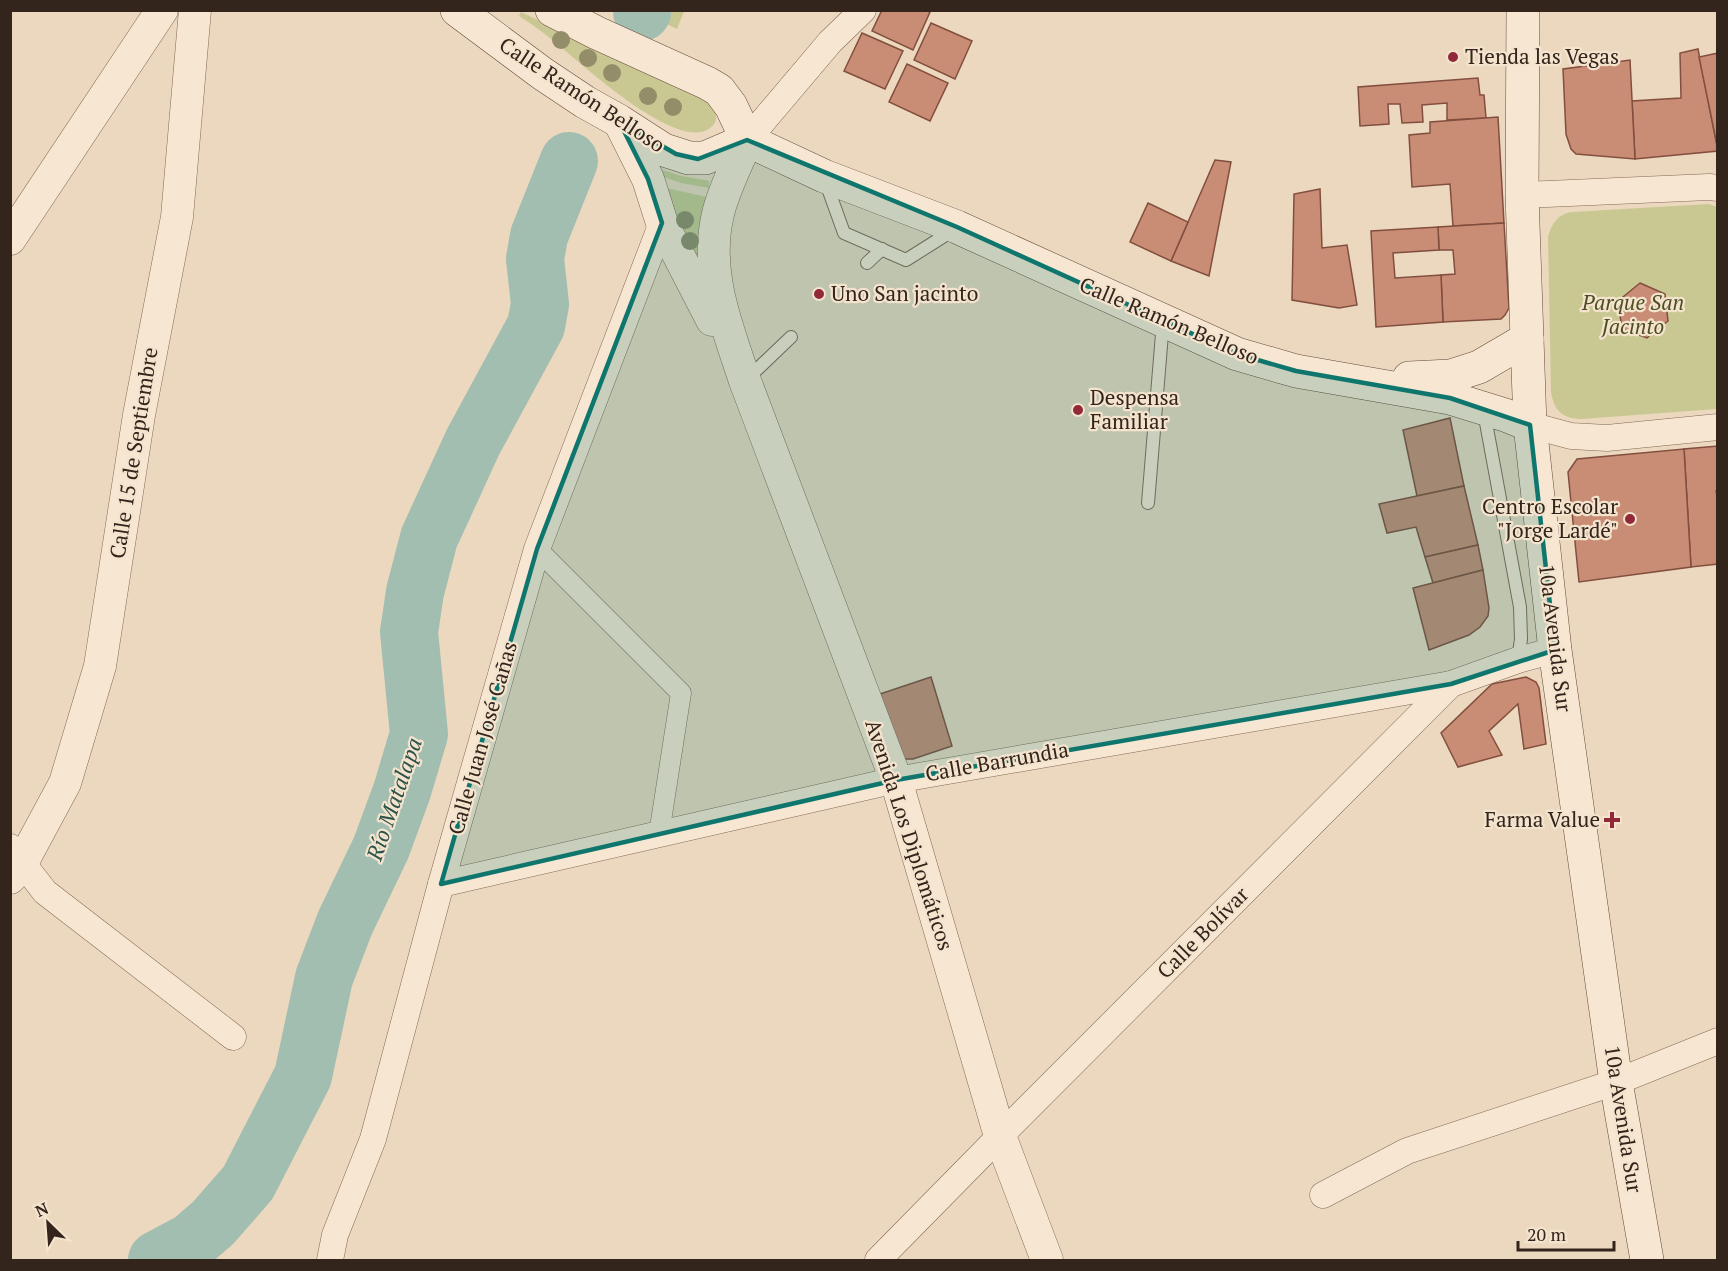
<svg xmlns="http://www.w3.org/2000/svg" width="1728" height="1271" font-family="'PT Serif',serif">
<rect width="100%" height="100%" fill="#ecd8be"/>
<!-- green -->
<g fill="#c9c893">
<path d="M639,11H684L677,29Z"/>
<path d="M521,12L703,97C710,105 721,114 714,124C686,162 579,61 556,43C544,33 532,24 519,16Z"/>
<path d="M663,170L681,176L705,180L709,181V188L681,183L658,175L659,172Z"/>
<path d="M662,187L707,197L700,225L698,254L696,258Z"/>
<path d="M1709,204L1717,207V409L1582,419C1563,419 1554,411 1551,392L1548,237C1551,224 1558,214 1572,212Z"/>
</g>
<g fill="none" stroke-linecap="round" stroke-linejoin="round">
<!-- river -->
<g stroke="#a1beb1" stroke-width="58">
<path d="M642,12V10"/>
<path d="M157,1260L191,1242L213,1223L248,1183L303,1076L324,978L345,923L381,848L402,791L419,734L409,632L415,592L429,538L473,442L536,326L540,304L535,259L539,236L569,161"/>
</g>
</g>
<!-- building -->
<g fill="#c98c75" stroke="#824f3e" stroke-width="1.5">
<path d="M882,10H926L930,12L913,50L872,31Z"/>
<path d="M931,23L972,41L955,79L914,60Z"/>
<path d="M862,33L903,51L885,89L844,71Z"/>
<path d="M1698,49L1718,151L1635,159L1632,101L1681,98L1680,53Z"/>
<path d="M1718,53V145H1717L1699,57Z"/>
<path d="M1630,60L1635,159L1576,154L1571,149L1566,134L1563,69Z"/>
<path d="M907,64L948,83L930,121L889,102Z"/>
<path d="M1478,78L1480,95H1484L1486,118L1447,120V103L1422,105L1423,122L1402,123L1400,104H1388L1389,124L1360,126L1358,87Z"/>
<path d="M1498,117L1504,223L1453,226L1450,184L1412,187L1409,135L1430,133V122Z"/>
<path d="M1215,160L1231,162L1209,276L1171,261Z"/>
<path d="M1320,189L1322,248L1347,245L1357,305L1339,308L1292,300L1294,194Z"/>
<path d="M1148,203L1188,222L1171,261L1130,242Z"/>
<path d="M1504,223L1509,308L1505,315L1501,319L1443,322L1441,275L1455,274L1453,250H1439L1438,227Z"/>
<path d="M1438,227L1439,250L1393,253L1395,278L1441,275L1443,322L1376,327L1371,231Z"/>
<path d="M1640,283L1665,294L1668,321L1647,338L1622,329L1618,301Z"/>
<path d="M1450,418L1464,486L1417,496L1403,430Z"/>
<path d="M1718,446V490L1716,491L1718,501V564L1691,567L1684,449Z"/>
<path d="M1684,449L1691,567L1579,582L1568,472L1577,459Z"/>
<path d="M1464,486L1478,545L1425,557L1416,527L1387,533L1379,504Z"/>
<path d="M1478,545L1483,570L1433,583L1425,557Z"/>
<path d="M1483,570L1489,608L1488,616L1480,627L1469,635L1429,650L1413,588Z"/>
<path d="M931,677L952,746L913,759H897L877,695Z"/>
<path d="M1526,677L1536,682L1539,688L1546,744L1524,749L1518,704L1489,731L1502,755L1458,767L1441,733L1492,684Z"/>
</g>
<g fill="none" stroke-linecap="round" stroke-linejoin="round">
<!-- service casing -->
<g stroke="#846958" stroke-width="14">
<g id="service">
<path d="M826,183L844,233L906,260L952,231"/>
<path d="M867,263L882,249"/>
<path d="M746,380L791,337"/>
<path d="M1484,412L1520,607L1521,639L1518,660"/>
<path d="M1148,503L1163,322"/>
</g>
</g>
<!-- pedestrian casing -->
<g stroke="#846958" stroke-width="21">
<path id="pedestrian" d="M537,549L681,693L659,834"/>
</g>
<!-- minor casing -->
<g stroke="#846958" stroke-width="27">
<g id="minor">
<path d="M747,140L830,42L863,10"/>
<path d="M1522,195L1709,187L1718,188"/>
<path d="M1530,425L1571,436L1607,438L1718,427"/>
<path d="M10,847L45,892L233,1037"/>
<path d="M441,884L896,780L1451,684"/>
<path d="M1323,1195L1407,1151L1616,1082L1718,1041"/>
<path d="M330,1260L335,1235L373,1139L441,884L537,549L662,223"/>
<path d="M878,1260L1000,1136L1451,684L1518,660L1555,650"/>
</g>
</g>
<!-- tertiary casing -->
<g stroke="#846958" stroke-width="33">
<g id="tertiary">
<path d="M619,121L648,179L662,223L712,320"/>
<path d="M747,140C738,162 723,191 718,214C704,272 727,326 745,381L896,780L1000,1136L1047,1260"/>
<path d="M10,239L162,10"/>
<path d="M10,878L22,863L65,783L100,666L139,415L177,217L195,10"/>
</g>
</g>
<!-- secondary casing -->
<g stroke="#654a3b" stroke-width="34">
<g id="secondary">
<path d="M457,10L543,74L585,102L619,121L664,150L689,158H705L747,140"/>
<path d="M552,10L597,33L707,83L719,90L731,106L747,140L824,176L957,227L1237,354L1296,371L1450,398L1505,415L1530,425"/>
<path d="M1523,10L1522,195L1530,425L1555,650L1616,1082L1647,1260"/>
<path d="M1409,378L1451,376L1479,367L1527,339"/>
</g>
</g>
<!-- service -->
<use href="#service" stroke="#f7e6d1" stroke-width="12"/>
<!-- pedestrian -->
<use href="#pedestrian" stroke="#f7e6d1" stroke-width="20"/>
<!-- minor -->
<use href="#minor" stroke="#f7e6d1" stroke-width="26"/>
<!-- tertiary -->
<use href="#tertiary" stroke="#f7e6d1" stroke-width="32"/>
<!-- secondary -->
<use href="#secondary" stroke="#f7e6d1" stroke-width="33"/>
</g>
<!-- trees -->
<g fill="#938d69">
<circle cx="561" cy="40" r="9"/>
<circle cx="588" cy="58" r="9"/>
<circle cx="612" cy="73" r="9"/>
<circle cx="648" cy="96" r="9"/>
<circle cx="673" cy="107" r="9"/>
<circle cx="685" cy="220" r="9"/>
<circle cx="690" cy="241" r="9"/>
</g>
<!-- marked area -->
<path fill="#0f766e" fill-opacity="0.2" stroke="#0f766e" stroke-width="4.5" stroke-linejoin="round" d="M619,121L676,154L698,159L747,140L957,227L1237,354L1296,371L1450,398L1530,425L1555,650L1451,684L896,780L441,884L537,549L662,223L648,179Z"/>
<!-- markers -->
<g fill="#912939" stroke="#f4e3cd" stroke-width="2">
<circle cx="1453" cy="57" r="6"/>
<circle cx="819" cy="294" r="6"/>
<circle cx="1078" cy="410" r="6"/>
<circle cx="1630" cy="519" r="6"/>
<path d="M1609 811h6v6h6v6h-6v6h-6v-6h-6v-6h6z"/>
</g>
<g text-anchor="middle" stroke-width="4.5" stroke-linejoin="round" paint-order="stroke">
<!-- poi labels -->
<g font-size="21" fill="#33241c" stroke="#f4e3cd" text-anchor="start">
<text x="1465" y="64">Tienda las Vegas</text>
<text x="831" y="301">Uno San jacinto</text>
<text x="1090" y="405">Despensa<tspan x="1090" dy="24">Familiar</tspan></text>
<text x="1618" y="514" text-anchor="end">Centro Escolar<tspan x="1618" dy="24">"Jorge Lardé"</tspan></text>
<text x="1600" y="827" text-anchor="end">Farma Value</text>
</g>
<!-- street labels -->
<g font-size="21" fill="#33241c" stroke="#f4e3cd">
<text transform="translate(582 95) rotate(33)" y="7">Calle Ramón Belloso</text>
<text transform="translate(1169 321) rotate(23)" y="7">Calle Ramón Belloso</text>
<text transform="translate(134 453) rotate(-81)" y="7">Calle 15 de Septiembre</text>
<text transform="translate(1555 638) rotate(83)" y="7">10a Avenida Sur</text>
<text transform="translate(483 738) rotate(-74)" y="7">Calle Juan José Cañas</text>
<text transform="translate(997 762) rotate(-10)" y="7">Calle Barrundia</text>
<text transform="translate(909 835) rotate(72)" y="7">Avenida Los Diplomáticos</text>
<text transform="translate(1203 933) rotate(-45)" y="7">Calle Bolívar</text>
<text transform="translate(1623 1119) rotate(81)" y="7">10a Avenida Sur</text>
</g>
<!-- park labels -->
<g font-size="21" font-style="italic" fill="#4b4f23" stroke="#f4e3cd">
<text x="1633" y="310">Parque San<tspan x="1633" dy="24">Jacinto</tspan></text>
</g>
<!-- water labels -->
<g font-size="22" font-style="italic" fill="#2b534b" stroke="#f4e3cd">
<text transform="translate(394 799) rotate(-71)" y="8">Río Matalapa</text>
</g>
</g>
<!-- border -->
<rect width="1728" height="1271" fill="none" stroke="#33241c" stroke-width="24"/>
<!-- north arrow -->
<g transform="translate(48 1223) rotate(335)" stroke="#f4e3cd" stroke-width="4.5" paint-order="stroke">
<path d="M0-4.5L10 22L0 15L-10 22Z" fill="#33241c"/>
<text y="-9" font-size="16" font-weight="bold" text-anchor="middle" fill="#33241c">N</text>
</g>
<!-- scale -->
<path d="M1518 1241v9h96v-9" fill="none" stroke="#33241c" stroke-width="3"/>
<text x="1527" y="1241" font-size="18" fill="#33241c" stroke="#f4e3cd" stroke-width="4.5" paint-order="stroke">20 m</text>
</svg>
